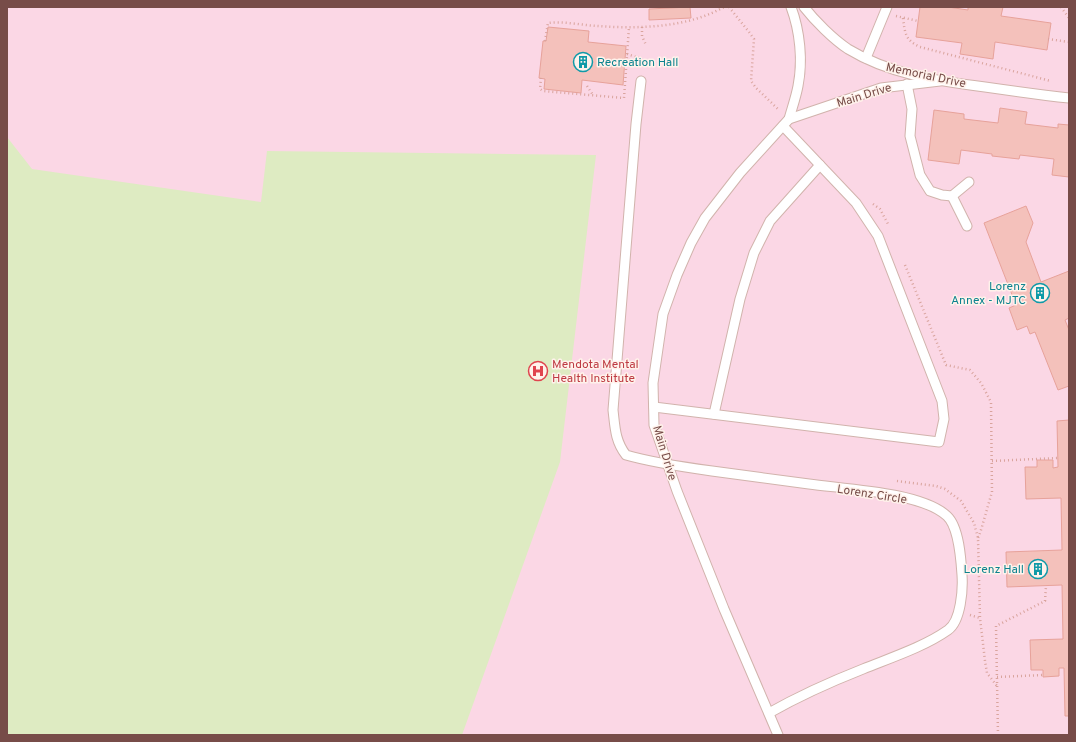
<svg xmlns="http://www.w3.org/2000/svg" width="1076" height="742" font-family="Overpass,sans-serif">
<rect width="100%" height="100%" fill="#fdece4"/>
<!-- medical -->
<rect fill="#fbd7e5" x="7" y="7" width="1062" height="728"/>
<!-- green -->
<path fill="#deebc2" d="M7,137L32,169L261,202L267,151L596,155L560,462L462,735H7Z"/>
<!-- building -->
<g fill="#f4c1bb" stroke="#e7a29a">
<path d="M690,7L691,18L649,20V9Z"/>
<path d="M920,7H948L968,10V7H1003L1001,16L1051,23L1047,50L995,42L993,59L960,54L962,43L916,37Z"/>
<path d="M548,27L589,31L588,42L626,46L623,85L582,80L581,93L544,89L545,79L539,78L543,41H546Z"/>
<path d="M1000,108L1027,112L1025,124L1058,128V124L1069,125V177L1052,175L1054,159L1020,155L1019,159L992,156V154L961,150L959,164L928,160L934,110L964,114V119L998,123Z"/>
<path d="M1026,206L1033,223L1026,242L1041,282L1069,271V318L1065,320L1069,330V386L1058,390L1035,332L1030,334L1027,326L1017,330L1009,308L1016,305L984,223Z"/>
<path d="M1069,420V716H1065L1064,668H1059V676L1043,677V670H1031L1030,640L1063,639L1062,585L1007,587L1006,552L1062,550L1061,498L1026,499L1025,467H1037V460H1053V468L1058,467L1057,421Z"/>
</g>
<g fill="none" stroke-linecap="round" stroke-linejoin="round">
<!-- service casing -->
<g stroke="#d1b3ac" stroke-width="11">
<g id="service">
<path d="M804,7C815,21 833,39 848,49C889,74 937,81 985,87C1013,91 1041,95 1069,98"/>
<path d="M866,58L887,7"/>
<path d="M641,81L636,124L613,410C615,427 615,441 626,455C654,463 683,467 712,471C744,475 777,480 809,484C844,489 921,492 947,516C959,527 961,559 962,575C963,589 961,621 948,630C924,647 890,658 863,669C830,682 799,696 769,713"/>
<path d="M907,84L912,109L910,136L920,175L930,191L942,195L952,196L969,182"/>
<path d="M789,119C792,108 796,97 798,86C803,61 800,31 791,7"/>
<path d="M952,196L967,226"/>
<path d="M654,407L939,442L944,419L942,401L878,236L856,203L783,126"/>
<path d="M714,414L740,299L754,253L770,221L820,165"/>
<path d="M778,735L724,609L677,491L654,425L653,383L663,314L677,275L691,243L705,218L740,173L789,119L881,88L940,81"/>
</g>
</g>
<!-- path -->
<g stroke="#d9a49d" stroke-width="2.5" stroke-dasharray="1 3" stroke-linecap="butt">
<path d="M729,7L749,32L754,39L751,81L756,88L778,109"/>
<path d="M1061,7L1069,18"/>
<path d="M896,16L918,21"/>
<path d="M903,18C905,33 905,40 920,47L1051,81"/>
<path d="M642,27V36L646,45"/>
<path d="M1048,39L1069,42"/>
<path d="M545,41L548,23C563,21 581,25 597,26C638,29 687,28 724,7"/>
<path d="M627,54L639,58"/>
<path d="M541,78L540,89L543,91L624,98L629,27"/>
<path d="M587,86L593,95"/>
<path d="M873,204L880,209L888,224"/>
<path d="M905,265L946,365L970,370L981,383L991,402L992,492L981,530L978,538"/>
<path d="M992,461L1058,458"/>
<path d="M897,481L936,486L945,489L961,501L974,523L978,538L980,618L985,661L987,673L997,686"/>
<path d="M970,615L980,618"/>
<path d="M997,677L1043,675"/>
<path d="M998,735L996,626L1045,601L1046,586"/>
</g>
<!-- service -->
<use href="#service" stroke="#fff" stroke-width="9"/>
</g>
<!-- icons -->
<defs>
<g id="building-ring" transform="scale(1)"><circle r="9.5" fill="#fff2eb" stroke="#0f9aa8" stroke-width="1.5"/><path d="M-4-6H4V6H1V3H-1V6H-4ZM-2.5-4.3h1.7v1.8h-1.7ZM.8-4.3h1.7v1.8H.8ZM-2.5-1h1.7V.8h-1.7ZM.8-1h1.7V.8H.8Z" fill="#0f9aa8"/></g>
<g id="hospital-ring" transform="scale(1)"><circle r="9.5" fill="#fff2eb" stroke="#e0444e" stroke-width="1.5"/><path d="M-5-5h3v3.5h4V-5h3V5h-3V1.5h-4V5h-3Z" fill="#e0444e"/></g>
</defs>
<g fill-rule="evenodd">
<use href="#building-ring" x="583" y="62"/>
<use href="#building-ring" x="1040" y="293"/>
<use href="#hospital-ring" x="538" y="371"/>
<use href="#building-ring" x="1038" y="569"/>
</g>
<g text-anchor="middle" stroke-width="3" stroke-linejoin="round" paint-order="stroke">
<!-- culture labels -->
<g font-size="12" fill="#0d838f" stroke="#fff2eb" text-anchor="end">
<text x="597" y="66" text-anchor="start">Recreation Hall</text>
<text x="1026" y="290">Lorenz<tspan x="1026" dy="14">Annex - MJTC</tspan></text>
<text x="1024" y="573">Lorenz Hall</text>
</g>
<!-- street labels -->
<g font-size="12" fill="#774c48" stroke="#fff2eb">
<text transform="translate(926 75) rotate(12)" y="4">Memorial Drive</text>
<text transform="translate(864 95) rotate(-17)" y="4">Main Drive</text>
<text transform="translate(665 453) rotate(73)" y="4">Main Drive</text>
<text transform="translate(872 494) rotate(9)" y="4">Lorenz Circle</text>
</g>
<!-- health labels -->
<g font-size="12" fill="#be3a42" stroke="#fff2eb" text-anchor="start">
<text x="552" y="368">Mendota Mental<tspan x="552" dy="14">Health Institute</tspan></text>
</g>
</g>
<!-- border -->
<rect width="1076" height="742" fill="none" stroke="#774c48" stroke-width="16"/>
</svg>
